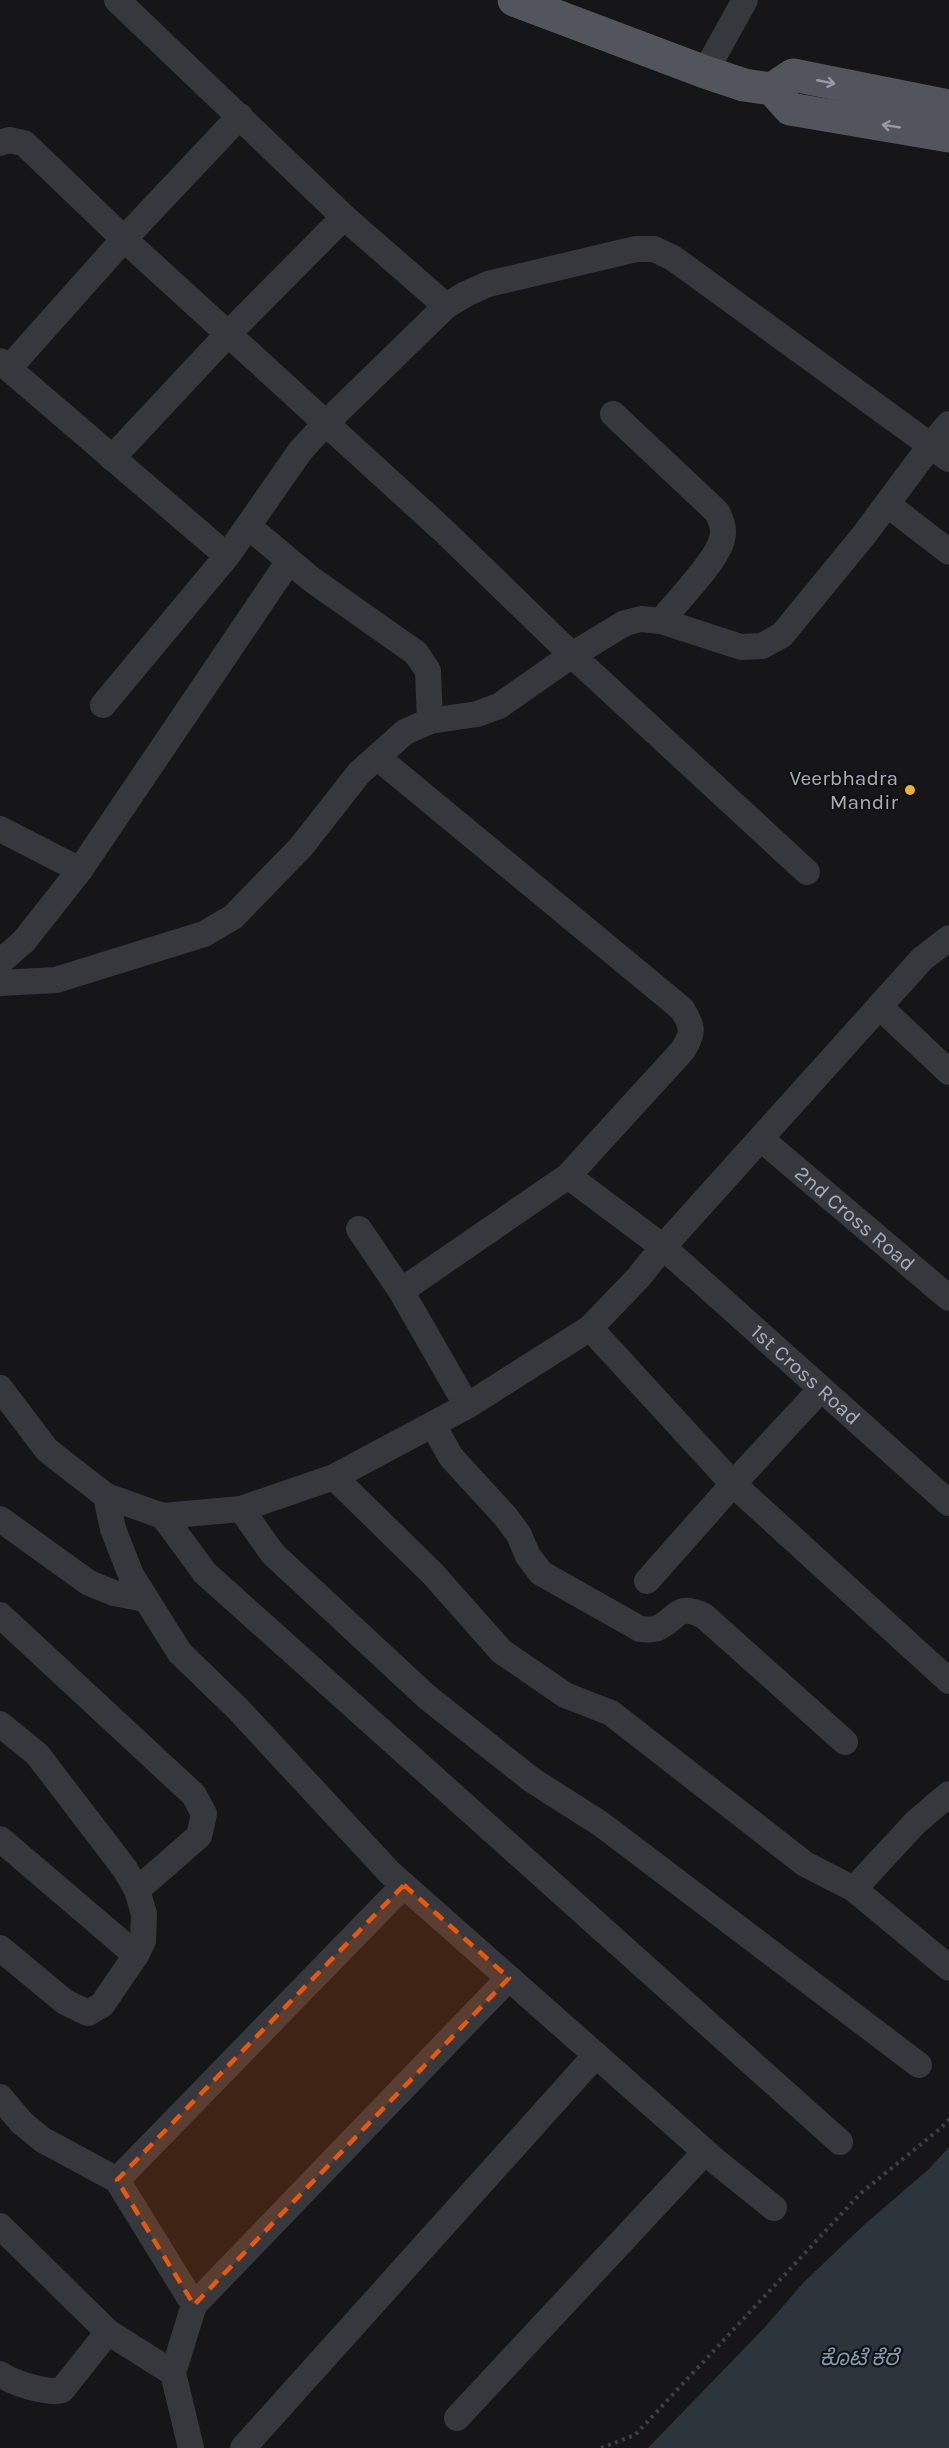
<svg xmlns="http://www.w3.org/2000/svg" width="949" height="2448" font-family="Karla,'Noto Sans Kannada',sans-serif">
<rect width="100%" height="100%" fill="#161618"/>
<!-- water -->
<path fill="#2c353c" d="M949,2147V2448H648L766,2326L803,2283L864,2225L929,2169Z"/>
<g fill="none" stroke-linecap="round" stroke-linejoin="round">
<!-- path -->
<path stroke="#3d3f44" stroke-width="4" stroke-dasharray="3 4.5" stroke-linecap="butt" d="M601,2448L635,2435L861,2193L941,2128L949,2119"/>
<!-- minor -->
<g stroke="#37383d" stroke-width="26">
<path d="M117,0L344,217L446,306"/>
<path d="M705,72L745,0"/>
<path d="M0,143L9,140L24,143L124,239L445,532L572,655L807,872"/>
<path d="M0,361L227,556"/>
<path d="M9,368L124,239L240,116"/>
<path d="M613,414L717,512C721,521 725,528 722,539C718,560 676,602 661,621"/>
<path d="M112,458L228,334L344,217"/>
<path d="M887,504L949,552"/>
<path d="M248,526L311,579L416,653L428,671L430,721"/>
<path d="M103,705L227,556L301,450L326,423L446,306L466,294L488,284L636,249H654L673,258L949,459"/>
<path d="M377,757L682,1009C693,1027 694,1032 683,1050L568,1176L401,1291"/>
<path d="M0,829L80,870"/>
<path d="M0,962L24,941L80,870L289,561"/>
<path d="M0,983L56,980L204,934L233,917L301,847L359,773L405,732L430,721L477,714L499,706L572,655L625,623L641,619L661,621L741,647L762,646L782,635L864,535L930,446L949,424"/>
<path d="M880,1007L949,1072"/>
<path id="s1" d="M761,1139L949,1298"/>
<path id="s2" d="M568,1176L663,1247L949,1503"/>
<path d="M359,1229L401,1291L467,1406"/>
<path d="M590,1328L733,1484L821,1389"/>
<path d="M0,1388L47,1450L106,1496L163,1516L241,1509L334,1477L467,1406L590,1328L638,1278L663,1247L922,959L949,938"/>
<path d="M433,1425L451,1457L506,1517L519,1535L528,1556L541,1573L640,1629C644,1629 651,1630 655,1629C677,1622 675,1601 704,1616L845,1742"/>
<path d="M334,1477L433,1574L501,1651L565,1695L611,1713L805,1864L854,1889L949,1968"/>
<path d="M106,1496L113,1529L131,1575L180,1653L238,1709L390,1873L718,2163L774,2208"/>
<path d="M241,1509L273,1554L427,1697L532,1780L601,1824L919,2065"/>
<path d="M163,1516L205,1573L840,2142"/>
<path d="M0,1519L89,1583L114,1593L145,1599"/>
<path d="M647,1581L733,1484L949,1681"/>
<path d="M0,1615L194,1795L204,1814L199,1836L137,1890"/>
<path d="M0,1724L37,1754L125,1869L137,1890L144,1914L143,1941L136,1955"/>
<path d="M0,1839L136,1955L102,2005L88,2013L65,2002L0,1948"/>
<path d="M854,1889L915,1823L949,1794"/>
<path d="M0,2097L22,2123L43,2140L117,2180L194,2305L173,2373L191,2448"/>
<path d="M117,2180L404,1885"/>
<path d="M0,2226L108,2332"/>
<path d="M194,2305L509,1978"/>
<path d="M0,2374C12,2383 48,2394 62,2390L108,2332L173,2373"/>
<path d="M457,2418L705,2152"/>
<path d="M243,2448L596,2055"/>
</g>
<!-- major -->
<g stroke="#53555c" stroke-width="33">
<path d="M514,0L705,72L744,85L772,89L790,109L949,136"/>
<path d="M772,89L793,75L949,106"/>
</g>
</g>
<!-- one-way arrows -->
<defs><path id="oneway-shaft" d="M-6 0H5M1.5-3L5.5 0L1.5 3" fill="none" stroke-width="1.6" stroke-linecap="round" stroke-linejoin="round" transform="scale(1.5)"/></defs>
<g stroke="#979ba6">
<use href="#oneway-shaft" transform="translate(826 82) rotate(11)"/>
<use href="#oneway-shaft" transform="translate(891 126) rotate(-171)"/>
</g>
<!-- marked area -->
<path fill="#e8590c" fill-opacity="0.2" stroke="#e8590c" stroke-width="4.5" stroke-dasharray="12 8" stroke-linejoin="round" d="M404,1885L509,1978L194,2305L117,2180Z"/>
<!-- markers -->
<circle fill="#f2b134" stroke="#111113" stroke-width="2" cx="910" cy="790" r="6"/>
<g text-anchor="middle" stroke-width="4.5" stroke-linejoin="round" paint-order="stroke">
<!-- poi labels -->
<g font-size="21" fill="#a8adb8" stroke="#111113" text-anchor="end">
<text x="898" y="785">Veerbhadra<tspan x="898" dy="24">Mandir</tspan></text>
</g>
<!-- street labels -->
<g font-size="21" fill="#a8adb8" stroke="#111113">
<text dy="7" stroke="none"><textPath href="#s1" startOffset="123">2nd Cross Road</textPath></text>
<text dy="7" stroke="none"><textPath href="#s2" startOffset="310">1st Cross Road</textPath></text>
</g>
<!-- water labels -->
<g font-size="22" font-style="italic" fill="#7f9bb3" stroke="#111113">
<text x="859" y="2365">ಕೊಟೆ ಕೆರೆ</text>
</g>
</g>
</svg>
